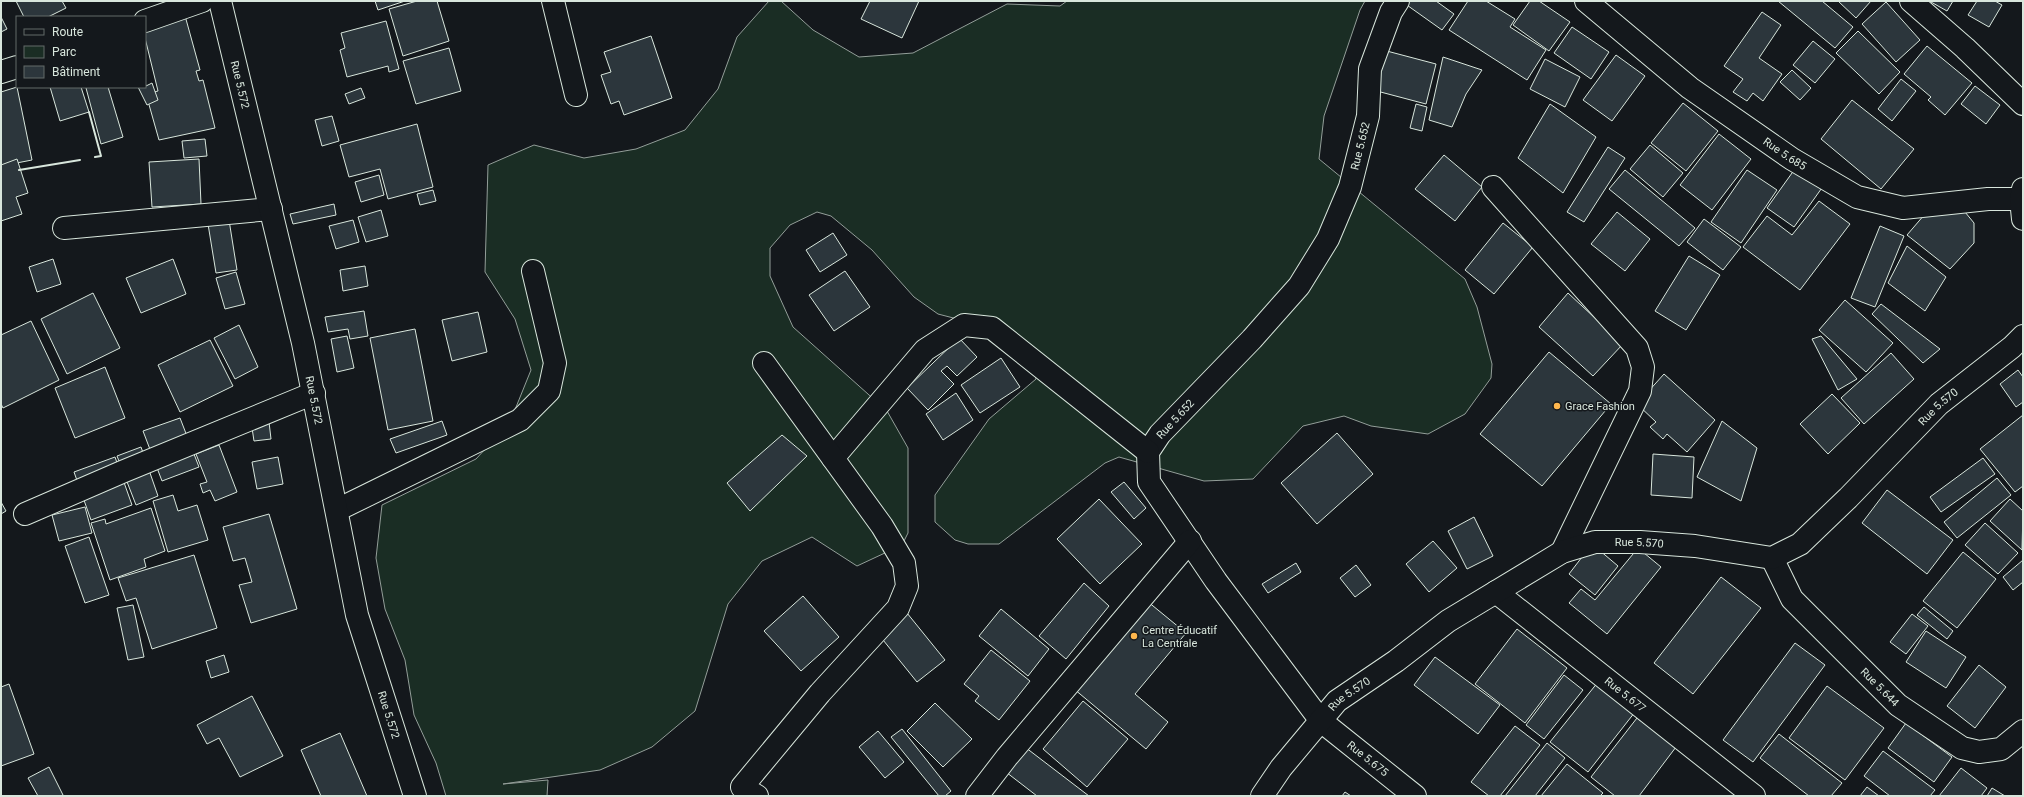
<svg xmlns="http://www.w3.org/2000/svg" width="2024" height="797" font-family="Roboto,sans-serif">
<rect width="100%" height="100%" fill="#14181c"/>
<!-- green -->
<path fill="#1a2d24" stroke="#939e99" d="M769,1H781L813,30L859,57L913,53L1007,4L1060,6L1067,1H1365L1360,10L1324,116L1319,159L1465,279L1477,307L1492,364L1491,378L1465,414L1428,434L1371,426L1344,416L1303,426L1253,479L1204,481L1119,457L1105,463L999,544H968L955,540L935,522V495L989,419L1036,379L1033,365L992,328L938,314L914,297L872,250L831,216L817,212L790,225L770,248V276L793,327L887,411L908,448V533L902,545L857,566L812,537L762,561L728,604L695,711L652,747L600,770L503,784L548,780L547,796H446L436,763L414,715L405,660L385,609L376,558L382,505L476,459L510,422L531,370L515,319L485,272L488,165L534,145L584,158L636,149L685,130L718,89L737,37Z"/>
<!-- building -->
<g fill="#2c363c" stroke="#d8e6dc">
<path d="M16,1H62L66,8L48,17H24Z"/>
<path d="M375,1H405L378,10Z"/>
<path d="M417,1H437L449,41L403,56L389,9Z"/>
<path d="M870,1H919L902,38L861,19Z"/>
<path d="M1405,1H1436L1454,14L1442,30L1404,3Z"/>
<path d="M1468,1H1486L1515,19L1510,27L1546,50L1527,80L1449,30Z"/>
<path d="M1530,1H1539L1570,22L1549,51L1513,25Z"/>
<path d="M1778,1H1822L1853,27L1835,48Z"/>
<path d="M1838,1H1871L1856,18Z"/>
<path d="M1932,1H1953L1947,11L1931,2Z"/>
<path d="M1977,1H1995L2002,5L1989,27L1968,15Z"/>
<path d="M1886,2L1920,40L1896,62L1862,24Z"/>
<path d="M184,12L200,70L196,71L199,81L203,80L215,128L159,140L146,94L158,91L145,38V24Z"/>
<path d="M1762,12L1781,25L1759,58L1782,74L1763,101L1753,93L1747,101L1733,92L1743,79L1724,66Z"/>
<path d="M1,17L7,29L1,32Z"/>
<path d="M386,21L399,69L389,72L388,66L347,77L340,50L345,48L341,33Z"/>
<path d="M1572,27L1609,52L1591,79L1554,53Z"/>
<path d="M1858,31L1900,72L1879,94L1836,53Z"/>
<path d="M651,36L672,98L624,115L619,101L611,104L601,75L611,72L604,52Z"/>
<path d="M1813,41L1835,59L1815,83L1793,65Z"/>
<path d="M1927,46L1972,83L1945,115L1928,100L1931,97L1904,74Z"/>
<path d="M449,48L461,91L416,104L403,61Z"/>
<path d="M1383,50L1436,64L1426,104L1373,90Z"/>
<path d="M1616,55L1645,76L1612,121L1583,100Z"/>
<path d="M1443,57L1482,70L1466,94L1452,127L1429,120Z"/>
<path d="M1545,59L1580,77L1565,107L1530,89Z"/>
<path d="M1792,70L1811,88L1800,100L1780,82Z"/>
<path d="M1901,79L1916,91L1892,121L1878,109Z"/>
<path d="M145,82L146,86L152,83L158,100L147,105L138,87H145Z"/>
<path d="M1975,86L2000,105L1986,124L1961,104Z"/>
<path d="M17,87L32,160L1,166V92Z"/>
<path d="M50,87H81L89,112L60,121Z"/>
<path d="M89,87H108L123,137L101,144L86,88Z"/>
<path d="M361,88L365,98L349,104L345,94Z"/>
<path d="M1852,100L1914,149L1881,189L1821,139Z"/>
<path d="M1683,103L1718,131L1686,171L1651,143Z"/>
<path d="M1416,104L1427,107L1422,131L1410,128Z"/>
<path d="M1550,104L1596,137L1563,193L1518,158Z"/>
<path d="M332,116L339,141L322,146L315,120Z"/>
<path d="M417,124L433,187L388,199L380,169L349,177L340,145Z"/>
<path d="M1719,134L1751,159L1712,210L1680,185Z"/>
<path d="M205,139L207,156L184,158L182,141Z"/>
<path d="M1650,145L1683,173L1663,197L1630,169Z"/>
<path d="M1608,147L1625,158L1584,222L1567,212Z"/>
<path d="M1444,155L1482,187L1455,221L1415,189Z"/>
<path d="M17,159L28,193L16,197L22,214L1,221V165Z"/>
<path d="M199,159L201,204L152,207L149,162Z"/>
<path d="M1797,166L1824,185L1794,227L1767,208Z"/>
<path d="M1625,170L1695,228L1679,246L1609,189Z"/>
<path d="M1747,170L1777,190L1741,243L1711,222Z"/>
<path d="M379,175L384,195L361,202L355,182Z"/>
<path d="M433,190L436,201L420,205L417,194Z"/>
<path d="M1819,201L1850,224L1800,290L1743,247L1767,216L1792,235Z"/>
<path d="M334,204L336,215L293,224L290,214Z"/>
<path d="M1931,207L1965,212L1974,223V243L1950,269L1907,235Z"/>
<path d="M381,210L388,236L366,242L358,217Z"/>
<path d="M1617,212L1650,239L1625,271L1591,244Z"/>
<path d="M1704,219L1741,247L1723,270L1687,242Z"/>
<path d="M229,220L237,270L216,273L208,224Z"/>
<path d="M353,220L359,242L336,249L329,226Z"/>
<path d="M1503,223L1533,247L1494,294L1465,270Z"/>
<path d="M1880,226L1904,236L1875,307L1851,298Z"/>
<path d="M833,233L847,255L820,272L806,250Z"/>
<path d="M1907,246L1946,277L1925,311L1888,283Z"/>
<path d="M1689,256L1720,275L1686,330L1655,311Z"/>
<path d="M53,259L61,284L37,292L29,267Z"/>
<path d="M173,259L186,294L141,313L126,278Z"/>
<path d="M365,266L368,286L343,291L340,270Z"/>
<path d="M845,271L870,307L834,331L809,295Z"/>
<path d="M236,272L245,304L225,309L216,278Z"/>
<path d="M93,293L120,348L67,374L41,319Z"/>
<path d="M1568,293L1623,344L1593,376L1539,327Z"/>
<path d="M1845,300L1893,343L1866,372L1819,330Z"/>
<path d="M1881,304L1940,349L1923,363L1872,314Z"/>
<path d="M364,311L368,336L350,339L348,329L328,332L325,317Z"/>
<path d="M478,312L487,352L452,361L442,320Z"/>
<path d="M31,321L59,380L3,408L1,404V335Z"/>
<path d="M239,325L258,367L235,379L214,338Z"/>
<path d="M415,329L433,421L388,430L370,338Z"/>
<path d="M347,336L354,368L337,372L331,339Z"/>
<path d="M1821,336L1857,379L1838,390L1812,339Z"/>
<path d="M959,338L977,357L957,376L947,366L941,371L954,384L928,410L907,388Z"/>
<path d="M210,340L233,386L180,412L158,365Z"/>
<path d="M1549,352L1611,404L1542,486L1480,434Z"/>
<path d="M1891,353L1914,379L1864,424L1841,398Z"/>
<path d="M1001,358L1020,387L980,413L961,385Z"/>
<path d="M105,367L125,418L75,438L55,388Z"/>
<path d="M2018,370L2023,377V402L2016,407L2000,384Z"/>
<path d="M1664,374L1715,420L1687,452L1667,434L1663,439L1650,427L1656,422L1637,404Z"/>
<path d="M956,393L973,420L943,440L926,414Z"/>
<path d="M1832,394L1860,423L1828,454L1800,424Z"/>
<path d="M267,405L271,439L254,441L249,408Z"/>
<path d="M2023,415V486L2015,492L1980,449Z"/>
<path d="M180,418L199,467L162,481L143,431Z"/>
<path d="M442,421L447,435L396,453L390,439Z"/>
<path d="M1722,421L1757,448L1741,501L1697,477Z"/>
<path d="M1337,433L1373,474L1317,524L1281,483Z"/>
<path d="M782,435L807,456L750,511L727,483Z"/>
<path d="M219,445L237,492L215,501L210,490L203,493L200,484L207,482L196,454Z"/>
<path d="M141,447L158,496L136,505L117,456Z"/>
<path d="M1653,454L1694,457L1692,498L1651,495Z"/>
<path d="M115,457L132,505L91,520L74,472Z"/>
<path d="M278,457L283,484L257,489L252,462Z"/>
<path d="M1983,458L1995,474L1941,512L1930,497Z"/>
<path d="M1997,478L2011,495L1957,538L1944,522Z"/>
<path d="M1124,482L1146,508L1134,519L1111,492Z"/>
<path d="M1887,490L1953,540L1927,574L1862,523Z"/>
<path d="M173,495L178,511L197,505L208,540L168,552L153,501Z"/>
<path d="M1099,499L1142,544L1100,584L1057,539Z"/>
<path d="M2010,499L2023,511L2022,550L1990,521Z"/>
<path d="M1,502L6,511L1,514Z"/>
<path d="M85,507L92,533L59,541L52,515Z"/>
<path d="M151,508L165,551L144,559L146,567L110,580L91,523L105,519L106,524Z"/>
<path d="M269,514L297,609L251,623L239,585L252,582L245,558L233,561L223,527Z"/>
<path d="M1474,517L1493,556L1467,569L1448,531Z"/>
<path d="M1985,523L2018,553L1998,574L1965,545Z"/>
<path d="M89,537L109,595L85,603L65,546Z"/>
<path d="M1433,541L1457,568L1429,592L1406,564Z"/>
<path d="M1592,544L1618,566L1595,595L1569,574Z"/>
<path d="M1638,548L1661,567L1607,634L1569,603L1581,589L1595,600Z"/>
<path d="M1963,552L1996,579L1957,628L1923,601Z"/>
<path d="M194,555L217,628L152,649L136,598L126,601L118,578Z"/>
<path d="M2023,560V582L2013,590L2003,577Z"/>
<path d="M1296,563L1301,572L1268,593L1262,584Z"/>
<path d="M1356,565L1371,585L1355,597L1340,578Z"/>
<path d="M1721,577L1761,608L1693,694L1654,663Z"/>
<path d="M1084,583L1109,606L1066,659L1039,636Z"/>
<path d="M803,596L839,637L801,671L764,631Z"/>
<path d="M1147,601L1186,633L1135,694L1168,722L1146,749L1074,689Z"/>
<path d="M133,605L144,657L128,660L117,608Z"/>
<path d="M1924,607L1953,631L1947,639L1917,615Z"/>
<path d="M1001,609L1049,649L1028,676L979,636Z"/>
<path d="M907,613L945,660L917,682L879,635Z"/>
<path d="M1912,614L1928,626L1906,654L1890,642Z"/>
<path d="M1517,629L1567,668L1525,723L1475,684Z"/>
<path d="M1926,631L1966,657L1946,688L1906,662Z"/>
<path d="M1795,643L1825,665L1753,762L1723,740Z"/>
<path d="M991,650L1030,681L999,720L975,701L979,696L964,684Z"/>
<path d="M224,655L229,672L211,678L206,661Z"/>
<path d="M1435,657L1500,705L1478,734L1414,685Z"/>
<path d="M1979,665L2006,687L1975,728L1947,706Z"/>
<path d="M1564,675L1583,690L1544,739L1526,725Z"/>
<path d="M1598,682L1635,712L1588,772L1550,742Z"/>
<path d="M9,684L34,754L1,766V687Z"/>
<path d="M1827,686L1884,728L1845,780L1789,738Z"/>
<path d="M252,696L283,756L240,777L219,738L207,744L197,725Z"/>
<path d="M1083,701L1128,739L1087,787L1043,749Z"/>
<path d="M935,703L972,739L943,767L907,731Z"/>
<path d="M1637,718L1676,747L1639,796H1615L1591,777Z"/>
<path d="M1906,723L1952,757L1934,782L1888,748Z"/>
<path d="M1515,726L1540,745L1500,796H1489L1471,782Z"/>
<path d="M902,729L951,791L945,796H939L891,737Z"/>
<path d="M878,731L904,762L885,778L859,747Z"/>
<path d="M340,733L367,796H321L301,750Z"/>
<path d="M1779,734L1842,783L1831,796H1809L1760,758Z"/>
<path d="M1547,743L1565,758L1535,796H1505Z"/>
<path d="M1021,744L1089,796H1037L1002,769Z"/>
<path d="M1883,751L1935,790L1930,796H1890L1864,776Z"/>
<path d="M1567,764L1603,793L1600,796H1541Z"/>
<path d="M49,767L63,795L61,796H38L28,778Z"/>
<path d="M1961,768L1987,788L1981,796H1939Z"/>
<path d="M1867,787L1879,796H1860Z"/>
<path d="M1992,788L2005,796H1987Z"/>
<path d="M1345,792L1351,796H1342Z"/>
</g>
<g fill="none" stroke-linecap="round" stroke-linejoin="round">
<!-- street casing -->
<g stroke="#d8e6dc" stroke-width="24">
<g id="street">
<path d="M553,1L576,95"/>
<path id="s1" d="M1398,1L1391,12L1370,69L1368,116L1350,187L1328,239L1299,286L1252,339L1160,434L1148,452L1149,482L1216,581L1321,721L1415,796"/>
<path id="s2" d="M1586,1L1690,88L1792,159L1857,197L1903,208L1988,199H2021"/>
<path d="M1911,1L1965,48L2023,104"/>
<path d="M145,21L202,1"/>
<path d="M1,72L17,67"/>
<path d="M1493,187L1637,348L1643,367L1640,391L1562,552"/>
<path d="M2023,189L2021,199L2023,219"/>
<path d="M64,228L271,209"/>
<path d="M833,458L925,350L964,325L992,328L1148,452"/>
<path d="M337,510L520,420L549,391L555,363L533,271"/>
<path d="M25,514L122,472L314,393"/>
<path id="s3" d="M1772,558L1792,599L1898,705L1962,748L1979,752L2001,749L2023,731"/>
<path id="s4" d="M1496,592L1754,796"/>
<path d="M757,796L742,787L820,693L898,608L907,586L904,563L882,526L764,363"/>
<path d="M977,796L1007,757L1190,541"/>
<path id="s5" d="M1262,796L1281,768L1337,701L1396,661L1448,621L1562,552L1595,542H1640L1695,546L1772,558L1800,544L1848,498L1939,404L2012,347L2023,336"/>
</g>
</g>
<!-- secondary casing -->
<g stroke="#d8e6dc" stroke-width="24">
<g id="secondary">
<path id="s6" d="M220,1L303,343L357,615L415,796"/>
</g>
</g>
<!-- street -->
<use href="#street" stroke="#14181c" stroke-width="22"/>
<!-- secondary -->
<use href="#secondary" stroke="#14181c" stroke-width="22"/>
<!-- wall -->
<g stroke="#d8e6dc" stroke-width="2">
<path d="M89,112L101,156L95,157"/>
<path d="M19,170L80,160"/>
</g>
</g>
<!-- markers -->
<g fill="#ffb74d" stroke="#14181c" stroke-width="1.5">
<circle cx="1557" cy="406" r="4"/>
<circle cx="1134" cy="636" r="4"/>
</g>
<g text-anchor="middle" stroke-width="3" stroke-linejoin="round" paint-order="stroke">
<!-- street labels -->
<g font-size="11" fill="#d8e6dc" stroke="#14181c">
<text dy="4" stroke="none"><textPath href="#s6" startOffset="86">Rue 5.572</textPath></text>
<text transform="translate(1360 146) rotate(-76)" y="4">Rue 5.652</text>
<text dy="4" stroke="none"><textPath href="#s2" startOffset="251">Rue 5.685</textPath></text>
<text dy="4" stroke="none"><textPath href="#s6" startOffset="410">Rue 5.572</textPath></text>
<text dy="4" stroke="none"><textPath href="#s5" startOffset="830">Rue 5.570</textPath></text>
<text transform="translate(1175 419) rotate(-47)" y="4">Rue 5.652</text>
<text dy="4" stroke="none"><textPath href="#s5" startOffset="470">Rue 5.570</textPath></text>
<text dy="4" stroke="none"><textPath href="#s3" startOffset="170">Rue 5.644</textPath></text>
<text dy="4" stroke="none"><textPath href="#s4" startOffset="165">Rue 5.677</textPath></text>
<text dy="4" stroke="none"><textPath href="#s5" startOffset="135">Rue 5.570</textPath></text>
<text dy="4" stroke="none"><textPath href="#s6" startOffset="734">Rue 5.572</textPath></text>
<text dy="4" stroke="none"><textPath href="#s1" startOffset="915">Rue 5.675</textPath></text>
</g>
<!-- poi labels -->
<g font-size="11" fill="#d8e6dc" stroke="#14181c" text-anchor="start">
<text x="1565" y="410">Grace Fashion</text>
<text x="1142" y="634">Centre Éducatif<tspan x="1142" dy="13">La Centrale</tspan></text>
</g>
</g>
<!-- border -->
<rect width="2024" height="797" fill="none" stroke="#d8e6dc" stroke-width="4"/>
<!-- legend -->
<rect x="16" y="16" width="130" height="72" fill="#14181c" stroke="#626a69"/>
<rect x="24" y="29" width="20" height="6" fill="#14181c" stroke="#626a69"/>
<text x="52" y="36" font-size="12" fill="#d8e6dc">Route</text>
<rect x="24" y="46" width="20" height="12" fill="#1a2d24" stroke="#626a69"/>
<text x="52" y="56" font-size="12" fill="#d8e6dc">Parc</text>
<rect x="24" y="66" width="20" height="12" fill="#2c363c" stroke="#626a69"/>
<text x="52" y="76" font-size="12" fill="#d8e6dc">Bâtiment</text>
</svg>
